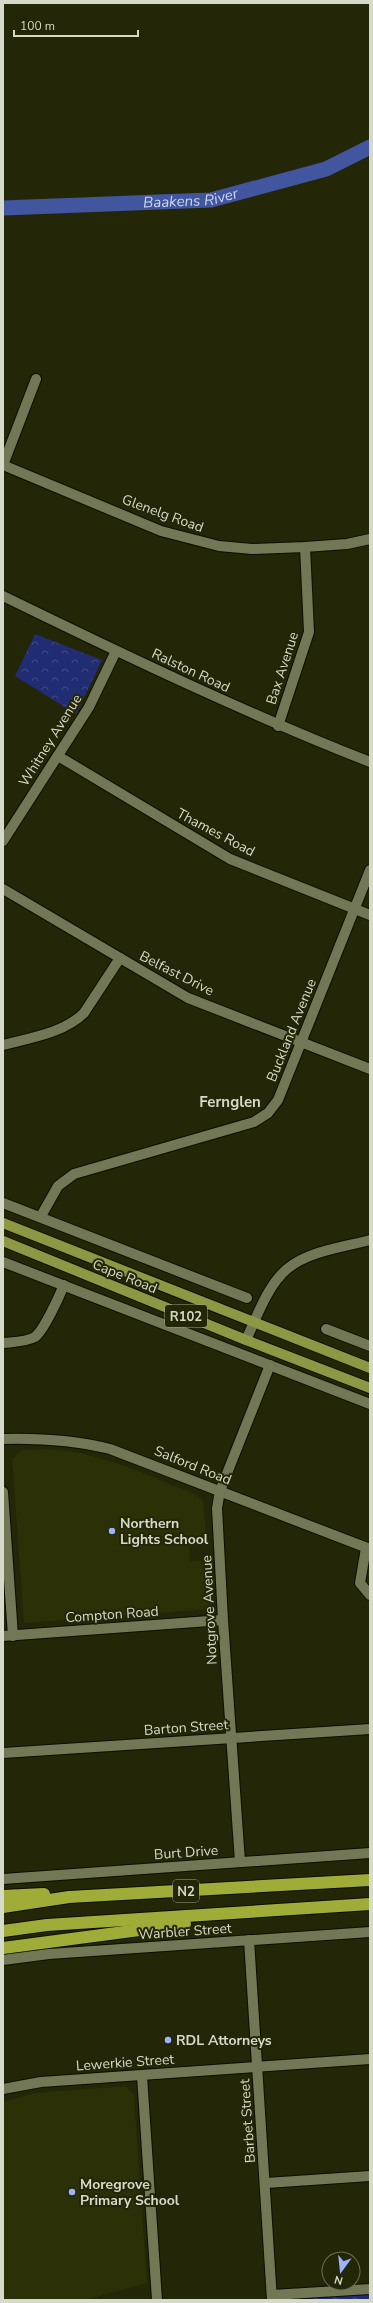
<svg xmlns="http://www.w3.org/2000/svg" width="373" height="2303" font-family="'Nunito Sans',sans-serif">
<defs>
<pattern id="park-crowns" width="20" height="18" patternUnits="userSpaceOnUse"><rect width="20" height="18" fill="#202d73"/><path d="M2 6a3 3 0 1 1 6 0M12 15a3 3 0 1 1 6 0" fill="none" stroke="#404b85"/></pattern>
</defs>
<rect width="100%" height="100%" fill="#232607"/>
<!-- built -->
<g fill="#2b3007">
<path d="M49,1449L81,1453L123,1465L197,1495L203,1501L207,1544L189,1547L190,1561L209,1560L212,1609L24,1623L12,1459L22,1450Z"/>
<path d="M125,2086L134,2095L147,2283L85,2300H3V2102L35,2093Z"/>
</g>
<!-- park -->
<g fill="url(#park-crowns)">
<path d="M35,634L102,660L76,714L15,676Z"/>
<path d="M370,2294V2300H290Z"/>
</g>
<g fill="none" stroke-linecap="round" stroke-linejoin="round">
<!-- river -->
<path stroke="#4256a0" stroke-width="15" id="s1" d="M3,208L211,200L326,169L370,147"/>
<!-- minor casing -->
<g stroke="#0c0f00" stroke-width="12">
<g id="minor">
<path d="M3,465L161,531L219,546L252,549L305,547L347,544L370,539"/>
<path d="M3,465L36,379"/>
<path d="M3,596C124,655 245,713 370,762"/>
<path d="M278,726L309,632L305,547"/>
<path d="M58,756L230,859L370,915"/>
<path d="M3,841L89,707L116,651"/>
<path d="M3,889L188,998L370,1069"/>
<path d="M3,1045C30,1038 64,1033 84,1013L120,958"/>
<path d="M3,1203L247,1298"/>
<path d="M41,1216L58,1186L74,1174L254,1122L268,1113L278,1100L370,870"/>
<path d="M3,1262L370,1404"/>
<path d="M326,1329L370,1346"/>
<path d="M246,1340C257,1317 267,1286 287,1269C308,1251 344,1247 370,1240"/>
<path d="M4,1343C13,1342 26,1342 35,1337C44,1330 59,1297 64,1285"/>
<path d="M3,1439C40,1438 74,1440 110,1449L370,1549"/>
<path d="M3,1492L13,1636"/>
<path d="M366,1548L360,1583L370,1595"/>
<path d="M3,1636L223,1620"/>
<path d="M3,1753L370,1729"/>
<path d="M240,1862L223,1620L217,1508L220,1491L270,1365"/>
<path d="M3,1879L370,1853"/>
<path d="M249,1940L272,2300"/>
<path d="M3,1960L49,1954L370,1932"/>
<path d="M142,2076L157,2300"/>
<path d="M3,2089L41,2082L370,2059"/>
<path d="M266,2183L370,2176"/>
<path d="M272,2295L370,2289"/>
</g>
</g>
<!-- primary casing -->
<g stroke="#0c0f00" stroke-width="12">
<g id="primary">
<path d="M3,1223L370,1368"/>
<path d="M3,1241L246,1340L370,1388"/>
</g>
</g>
<!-- motorway casing -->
<g stroke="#0c0f00" stroke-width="14">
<g id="motorway">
<path d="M3,1896L44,1894"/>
<path d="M3,1907L69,1897L370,1880"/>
<path d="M3,1931L47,1925L370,1904"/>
<path d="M3,1948L185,1924"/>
</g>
</g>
<!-- minor -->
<use href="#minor" stroke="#727756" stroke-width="10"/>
<!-- primary -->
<use href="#primary" stroke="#8d9744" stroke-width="10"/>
<!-- motorway -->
<use href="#motorway" stroke="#9fac38" stroke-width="12"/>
</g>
<!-- markers -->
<g fill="#9db4fd" stroke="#232607" stroke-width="1.5">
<circle cx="112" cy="1531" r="4"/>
<circle cx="168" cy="2040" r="4"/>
<circle cx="72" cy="2192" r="4"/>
</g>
<g text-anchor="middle" stroke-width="4" stroke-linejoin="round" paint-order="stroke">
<!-- shield labels -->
<g fill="#232607" stroke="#a0a48e" stroke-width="1">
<rect x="165" y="1305" width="42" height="22" rx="3"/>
<rect x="173" y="1880" width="26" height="22" rx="3"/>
</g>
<g font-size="13" font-weight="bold" fill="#d6dac8">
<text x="186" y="1321">R102</text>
<text x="186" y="1896">N2</text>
</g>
<!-- street labels -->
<g font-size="14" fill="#d6dac8" stroke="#232607">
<text transform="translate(163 513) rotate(20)" y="5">Glenelg Road</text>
<text transform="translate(282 668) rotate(-72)" y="5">Bax Avenue</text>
<text transform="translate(191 670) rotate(25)" y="5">Ralston Road</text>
<text transform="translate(50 740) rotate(-58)" y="5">Whitney Avenue</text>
<text transform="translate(216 832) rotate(28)" y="5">Thames Road</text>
<text transform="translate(177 973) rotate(27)" y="5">Belfast Drive</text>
<text transform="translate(291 1030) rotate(-68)" y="5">Buckland Avenue</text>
<text transform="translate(125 1276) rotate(22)" y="5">Cape Road</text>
<text transform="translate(193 1465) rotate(22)" y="5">Salford Road</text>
<text transform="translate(209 1610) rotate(-93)" y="5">Notgrove Avenue</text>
<text transform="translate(112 1614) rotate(-4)" y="5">Compton Road</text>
<text transform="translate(186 1727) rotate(-4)" y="5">Barton Street</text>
<text transform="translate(186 1852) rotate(-4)" y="5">Burt Drive</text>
<text transform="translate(185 1931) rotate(-4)" y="5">Warbler Street</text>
<text transform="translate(125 2062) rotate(-4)" y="5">Lewerkie Street</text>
<text transform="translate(247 2121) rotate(-94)" y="5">Barbet Street</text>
</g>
<!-- poi labels -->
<g font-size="14" font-weight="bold" fill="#d6dac8" stroke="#232607" text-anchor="start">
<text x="120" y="1528">Northern<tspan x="120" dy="16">Lights School</tspan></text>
<text x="176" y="2045">RDL Attorneys</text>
<text x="80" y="2189">Moregrove<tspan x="80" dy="16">Primary School</tspan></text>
</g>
<!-- water labels -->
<g font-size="15" font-style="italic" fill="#d0d7ed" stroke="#232607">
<text dy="5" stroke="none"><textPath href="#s1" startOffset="188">Baakens River</textPath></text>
</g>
<!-- neighbourhood labels -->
<g font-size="15" font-weight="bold" fill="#d6dac8" stroke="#232607">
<text x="230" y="1107">Fernglen</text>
</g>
</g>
<!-- border -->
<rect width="373" height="2303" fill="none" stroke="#d6dac8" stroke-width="8"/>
<!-- north arrow -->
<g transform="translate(341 2271) rotate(195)"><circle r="19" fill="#232607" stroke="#6b6e54"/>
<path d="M0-3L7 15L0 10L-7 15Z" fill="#9db4fd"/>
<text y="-6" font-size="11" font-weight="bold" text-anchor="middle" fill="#d6dac8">N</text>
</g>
<!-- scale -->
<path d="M14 30v6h124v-6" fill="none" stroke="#d6dac8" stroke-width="2"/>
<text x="20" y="30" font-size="12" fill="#d6dac8" stroke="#232607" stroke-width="3" paint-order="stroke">100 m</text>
</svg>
